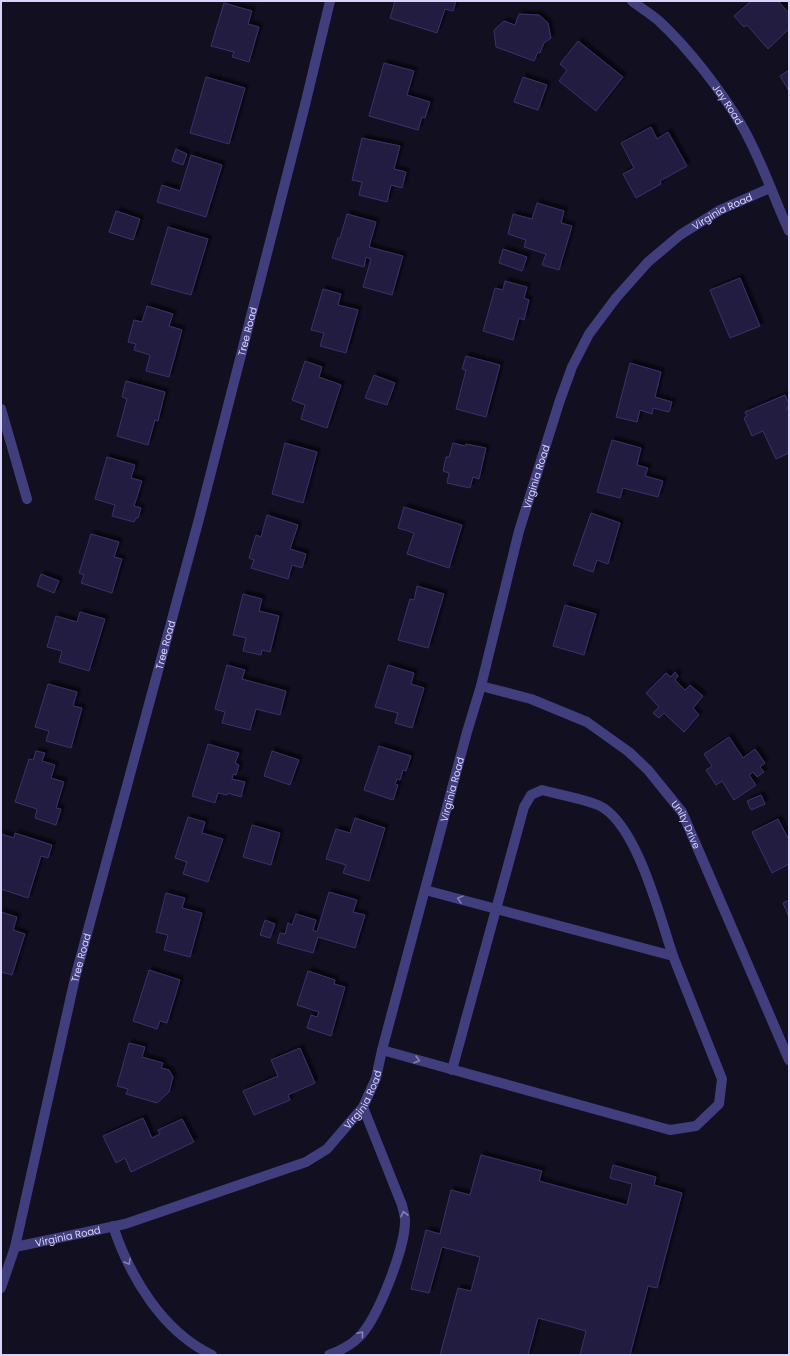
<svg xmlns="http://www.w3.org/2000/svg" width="790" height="1356" font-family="Poppins,sans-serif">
<defs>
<filter id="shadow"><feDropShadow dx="3.5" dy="-3.5" stdDeviation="1" flood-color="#0009"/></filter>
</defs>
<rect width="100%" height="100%" fill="#120f21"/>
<!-- building -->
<g fill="#241d40" stroke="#3c316a" filter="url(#shadow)">
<path d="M395,1H456L453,11L445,9L437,33L390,18Z"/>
<path d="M751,1H778L789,13V29L768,49L747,25L744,27L734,16Z"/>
<path d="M224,3L252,11L248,24L259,27L249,62L232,57L234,52L211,46Z"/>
<path d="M519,14L539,15L548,23L551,38L544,43L540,53L538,52L534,61L496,47L494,30L504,21L515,25Z"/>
<path d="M578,41L623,77L596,111L559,81L567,70L560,64Z"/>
<path d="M384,63L414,71L407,95L430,102L425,118L422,117L418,130L369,116Z"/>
<path d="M789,70V91L780,76Z"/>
<path d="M206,77L245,88L229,144L190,133Z"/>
<path d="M523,77L547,85L538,110L514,102Z"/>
<path d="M651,127L657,139L668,132L687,166L660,181L661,184L636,198L623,174L634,168L621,143Z"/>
<path d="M362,138L400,146L394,169L406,172L402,188L391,185L387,202L359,195L362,182L352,180Z"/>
<path d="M176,149L187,154L183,165L172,161Z"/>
<path d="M191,155L222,165L206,217L157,202L162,185L180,191Z"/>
<path d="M537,203L564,211L561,223L572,226L559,270L542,265L546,254L524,247L526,240L508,234L513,214L532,219Z"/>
<path d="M116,211L140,219L133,240L109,232Z"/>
<path d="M347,214L376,222L369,247L403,256L392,295L363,287L371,259L366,257L364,267L332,258L338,238H340Z"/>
<path d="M168,227L208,239L191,295L151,284Z"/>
<path d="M503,249L527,257L522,271L499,263Z"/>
<path d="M740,278L760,326L730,338L710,290Z"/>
<path d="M505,281L527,287L524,298L529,300L524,320L519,318L513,340L483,331L495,288L503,290Z"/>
<path d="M323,289L341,294L338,305L358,310L346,353L320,346L324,333L311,330Z"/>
<path d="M147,306L173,314L169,326L182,330L169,377L146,371L150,355L134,350L136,344L128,342L134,320L142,322Z"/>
<path d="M466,356L500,365L486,417L456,409L466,370L462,369Z"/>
<path d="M305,361L322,367L319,377L341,385L327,428L301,419L305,405L292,400Z"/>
<path d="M630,363L661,372L655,397L672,402L669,412L653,408L652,414L640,410L637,422L616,417Z"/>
<path d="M374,375L395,383L387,405L365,398Z"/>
<path d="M126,381L165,392L158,421L155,420L148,445L117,436L127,399L122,397Z"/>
<path d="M785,395L789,404L787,409L789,412V453L776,459L763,431L752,436L744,418L747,416L745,412Z"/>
<path d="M612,440L641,448L637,465L648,468L645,476L663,481L658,497L623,488L620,498L597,492Z"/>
<path d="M285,443L317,452L303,503L272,494Z"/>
<path d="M453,443L465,446L466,444L486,448L479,479L473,477L470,488L447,483L449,473L443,471L446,457H449Z"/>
<path d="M107,457L135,465L131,478L142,481L134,506L141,508L138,518H136L134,522L112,516L115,505L95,499Z"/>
<path d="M404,507L462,525L449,568L407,554L414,533L398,528Z"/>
<path d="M591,513L620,523L608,564L597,560L593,572L573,565Z"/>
<path d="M267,515L298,525L290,549L306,554L302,568L292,565L288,579L251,568L254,560L249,558L256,535L261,537Z"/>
<path d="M91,534L119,542L114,557L122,559L112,593L81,583L84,575L79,573Z"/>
<path d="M41,574L59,581L54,593L37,586Z"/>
<path d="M417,586L444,594L428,648L398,640L410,599L414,600Z"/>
<path d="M243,594L262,599L259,611L279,616L270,652L262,650L261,655L243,651L246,638L233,635Z"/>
<path d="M565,605L596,614L584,655L553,646Z"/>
<path d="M80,612L105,619L89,671L59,662L62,651L47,647L56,616L77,622Z"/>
<path d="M227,665L245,670L242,679L286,691L280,715L256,709L250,730L222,723L225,712L215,709Z"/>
<path d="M388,665L414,673L411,684L424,688L412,728L395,723L398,713L375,707Z"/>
<path d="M675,672L678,676L675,680L685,690L690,685L703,696L693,708L699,715L684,732L664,713L659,718L653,713L659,707L646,693L666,673L671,677Z"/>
<path d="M48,684L77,692L73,706L82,708L71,748L46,741L49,731L35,727Z"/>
<path d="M729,737L743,758L755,749L765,763L760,767L764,772L757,777L753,772L749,775L756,785L734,800L722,781L716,785L706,770L712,766L704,754Z"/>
<path d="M208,744L239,753L235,763L239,765L236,775L233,774L232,779L245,782L241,797L228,793L227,795L218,793L215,803L192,796Z"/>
<path d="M379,746L411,756L406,771L403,770L400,780L397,779L395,784L398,785L393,800L364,790Z"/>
<path d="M36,751L45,753L42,761L55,765L51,778L64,782L56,808L61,809L56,825L35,818L37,809L15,802L29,759L33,760Z"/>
<path d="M272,751L299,760L290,785L264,776Z"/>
<path d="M761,795L765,804L751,810L747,801Z"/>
<path d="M188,817L205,822L202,833L223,839L208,882L183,874L187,862L175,858Z"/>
<path d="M355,818L385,828L369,881L343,873L346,865L326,859L336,829L350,833Z"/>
<path d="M778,819L789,840V864L772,873L752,832Z"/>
<path d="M252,825L280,833L271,865L243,857Z"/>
<path d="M15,833L52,845L48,858L41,856L28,898L1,889V834L14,838Z"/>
<path d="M329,892L357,900L353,912L365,915L355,948L318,937L313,953L277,943L280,933L285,934L288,923L292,925L296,914L316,920L313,930L317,932Z"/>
<path d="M166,893L185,898L182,908L202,913L190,957L164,950L168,935L156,932Z"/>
<path d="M789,900V917L783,903Z"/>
<path d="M1,912L17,917L13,930L25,934L12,975L1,972Z"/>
<path d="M265,920L275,924L270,938L260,935Z"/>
<path d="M149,970L180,980L167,1023L160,1021L157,1029L133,1021Z"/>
<path d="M308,971L335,980L334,984L345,987L331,1036L307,1028L311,1015L317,1017L319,1012L297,1005Z"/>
<path d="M129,1043L145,1047L142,1057L163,1063L161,1068L169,1070L173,1077L169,1092L157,1103L126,1094L128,1089L117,1086Z"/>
<path d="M300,1048L315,1083L288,1095L290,1100L254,1115L243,1091L278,1076L271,1060Z"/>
<path d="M143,1118L152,1138L160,1134L158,1130L182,1119L194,1142L131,1172L125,1158L116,1163L103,1136Z"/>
<path d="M481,1155L542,1171L539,1181L627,1205L632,1184L610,1178L613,1165L656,1177L654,1185L682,1193L657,1288L648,1286L630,1355H580L586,1331L538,1318L528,1355H440L458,1288L471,1291L480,1257L442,1247L429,1293L411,1289L426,1230L440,1234L451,1190L470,1195Z"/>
</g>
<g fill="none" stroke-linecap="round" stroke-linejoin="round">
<!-- service -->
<g stroke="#403e7c" stroke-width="10">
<path d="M382,1050L670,1130L696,1126L719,1104L722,1079L673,956L425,890"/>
<path d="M452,1070L524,807L531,795L542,790C560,795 581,798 598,805C637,822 660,918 673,956"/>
<path d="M113,1226C130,1277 162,1331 212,1355"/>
<path d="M329,1355C339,1351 350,1346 358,1338C377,1321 406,1246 405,1220C405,1215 403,1210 402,1205L363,1107"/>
</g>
<!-- minor -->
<g stroke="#403e7c" stroke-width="10">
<path id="s1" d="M632,1C641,8 651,14 659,21C689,49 721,90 742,126C761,159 773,196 789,231"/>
<path d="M1,409L27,499"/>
<path id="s2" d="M481,686L531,699L587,722L629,752L648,770L682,812L789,1060"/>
<path id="s3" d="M15,1247L125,1224L306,1162L327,1149L363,1107L376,1078L382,1050L467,732L481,686L519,531L559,403L572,367L589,334L616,298L648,262L680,235L720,210L770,188"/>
<path id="s4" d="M1,1288L15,1247L75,978L199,519L305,105L330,1"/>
</g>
</g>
<!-- one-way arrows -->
<defs><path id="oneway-chevron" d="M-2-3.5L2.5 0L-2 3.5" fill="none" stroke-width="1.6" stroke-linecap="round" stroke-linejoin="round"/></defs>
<g stroke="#8481b5">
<use href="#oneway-chevron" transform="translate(460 899) rotate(-165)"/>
<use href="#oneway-chevron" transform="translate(417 1060) rotate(16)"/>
<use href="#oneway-chevron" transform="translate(404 1214) rotate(-102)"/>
<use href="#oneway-chevron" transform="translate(128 1262) rotate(60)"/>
<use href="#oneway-chevron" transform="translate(361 1334) rotate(-49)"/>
</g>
<g text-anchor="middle" stroke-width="3" stroke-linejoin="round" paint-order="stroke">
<!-- street labels -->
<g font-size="10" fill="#d7d3fb" stroke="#120f21">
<text dy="4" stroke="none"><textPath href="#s1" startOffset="142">Jay Road</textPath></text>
<text dy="4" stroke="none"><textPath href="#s3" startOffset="1374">Virginia Road</textPath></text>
<text dy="4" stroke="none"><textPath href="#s4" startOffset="988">Tree Road</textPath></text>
<text dy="4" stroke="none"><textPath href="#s3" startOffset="1038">Virginia Road</textPath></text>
<text dy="4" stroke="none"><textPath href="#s4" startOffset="664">Tree Road</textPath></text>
<text dy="4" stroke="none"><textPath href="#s3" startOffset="714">Virginia Road</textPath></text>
<text dy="4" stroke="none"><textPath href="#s2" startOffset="257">Unity Drive</textPath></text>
<text dy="4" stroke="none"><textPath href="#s4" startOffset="340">Tree Road</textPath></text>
<text dy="4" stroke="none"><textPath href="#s3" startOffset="390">Virginia Road</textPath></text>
<text dy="4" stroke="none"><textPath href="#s3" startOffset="54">Virginia Road</textPath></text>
</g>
</g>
<!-- border -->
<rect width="790" height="1356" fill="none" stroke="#d7d3fb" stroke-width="4"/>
</svg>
